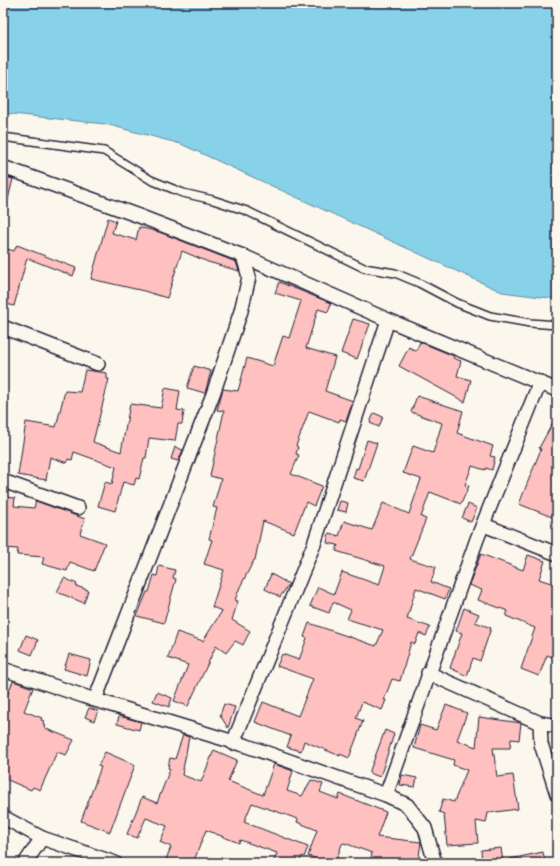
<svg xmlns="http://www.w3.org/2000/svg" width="560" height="866" font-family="'Comic Neue',sans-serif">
<rect width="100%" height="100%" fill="#fbf7ec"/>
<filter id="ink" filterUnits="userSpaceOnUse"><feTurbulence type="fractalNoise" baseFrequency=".025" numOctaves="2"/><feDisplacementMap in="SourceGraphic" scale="8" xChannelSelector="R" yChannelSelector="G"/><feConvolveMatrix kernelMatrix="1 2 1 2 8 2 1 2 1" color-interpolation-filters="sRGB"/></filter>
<g filter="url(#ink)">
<!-- water -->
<path fill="#88d2e9" stroke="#5f8ca3" d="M3,3H557V299L502,292L181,144L105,124L3,113Z"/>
<!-- building -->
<g fill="#fec1bf" stroke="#22223b">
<path d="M3,176L13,179L6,207H3Z"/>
<path d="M108,218L116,221L112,233L136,240L139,227L159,232L236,262L239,271L208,262L182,251L167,298L144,291L91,279Z"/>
<path d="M17,245L76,268L73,276L27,258L14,306L3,303V248L14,251Z"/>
<path d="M279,282L331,303L328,312L318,309L306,348L335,357L325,391L353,401L346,421L340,419L339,422L309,411L296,446L298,447L296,454L299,455L291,474L322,486L314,506L306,502L294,533L263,521L255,560H254L240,587L235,600L238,601L232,620L250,631L243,645L235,641L226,653L216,646L188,706L174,701L188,665L168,658L177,632L203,641L222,611L212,607L224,570L204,564L212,540L209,539L217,508L213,507L221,479L210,476L224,411L217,410L223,389L238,391L247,358L273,366L283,336L289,338L301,301L275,293Z"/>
<path d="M353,319L370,324L357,359L341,353Z"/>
<path d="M420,342L454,356L453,358L461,361L457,376L471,380L465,402L399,366L409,347L416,351Z"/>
<path d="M194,366L211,371L205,393L187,388Z"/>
<path d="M85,370L107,373V379H109L93,442L121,452L130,404L161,408L165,388L180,391L177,410L184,411L182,424H178L175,441L149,438L146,458H144L139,479L136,478L134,485L123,482L115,511L98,506L105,482L112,484L116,467L74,452L72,460L68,459L67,463L50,457L46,480L18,475L26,422L56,427L65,391L80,392Z"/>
<path d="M417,396L463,411L457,433L493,446L490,456L495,457L492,470L486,468L485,470L472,466L465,485L469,486L461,504L430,492L421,517L426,519L410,559L436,567L431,582L449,589L445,599L416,588L407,619L430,627L426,636L419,633L415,644L411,642L400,681L392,679L384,700H386L382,710L362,702L356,718L363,721L349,758L340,754V756L304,741L301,751L287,747L291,736L255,722L263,702L298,716L313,679L277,666L282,654L299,660L307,638L304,637L309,623L376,646L383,630L347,619L351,610L333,602L329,613L310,606L318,587L334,594L342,572L379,585L385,566L336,551L338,545L327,543L329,533L339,536L344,521L372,530L383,503L409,514L421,479L403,473L413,446L433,453L442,423L411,412Z"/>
<path d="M374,413L383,417L379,427L370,423Z"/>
<path d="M557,415V519L519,504L541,449L539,448Z"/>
<path d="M367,440L377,443L364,481L353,478L356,468L358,469Z"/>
<path d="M175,447L183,450L178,461L171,459Z"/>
<path d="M3,497L15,498L14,506L34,508L36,501L85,519L80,534L105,543L94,571L70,562L67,571L42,564L44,557L17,555L18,549L3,548Z"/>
<path d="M340,501L348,503L346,512L337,510Z"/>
<path d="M468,504L477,508L471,522L462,518Z"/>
<path d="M481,554L523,570L528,555L545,561L539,579L557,585V659L547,655L539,676L521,669L535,628L506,616L508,611L478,600L482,590L469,585Z"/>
<path d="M159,566L175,570L173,578L176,579L164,623L137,616L147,592H149L154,575L157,576Z"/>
<path d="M271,574L289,584L280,597L265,589Z"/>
<path d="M64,578L77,584L76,586L88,590L84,603L57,592Z"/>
<path d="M464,608L479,614L475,622L491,628L480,661L473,658L467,676L450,668L462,633L456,631Z"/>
<path d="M26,635L38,640L32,655L20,650Z"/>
<path d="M69,654L91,660L87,676L64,669Z"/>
<path d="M13,681L33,688L24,711L42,718L41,720L44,721L43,724L45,725L44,728L74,740L66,755L57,752L40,790L33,787L31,790L3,778V706Z"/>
<path d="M157,692L172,698L169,707L153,701Z"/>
<path d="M224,704L235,707L228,728L220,715Z"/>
<path d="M446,705L467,713L457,740L476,747L479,717L521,723L519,740L511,739L510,748H493L497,777L513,775L518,809L488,813L486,823L476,821L478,843L447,845L444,814L439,812L443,799L454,802L467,770L453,765L454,760L414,748L420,725L436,730Z"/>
<path d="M89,708L98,711L94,721L85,717Z"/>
<path d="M119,716L141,722L139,730L117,724Z"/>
<path d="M385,730L394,734L380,777L369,773Z"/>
<path d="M183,735L189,737L182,775L201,782L214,750L237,760L228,781L263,795L274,764L293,771L287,791L302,796L311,780L323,784L320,792L338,799L340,794L386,812L377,837L421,842L418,863H370L372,853L344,843L342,844L335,863H329L308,856L317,830L297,822L298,819L252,803L244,822L308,847L304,857L302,856L299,863H273L277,853L240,840L239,843L206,830L193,863H178L166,859L171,847L160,842L167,826L146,818L137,838L127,834L142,797L157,803L170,769L168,768L170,758L175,759Z"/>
<path d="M105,752L135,765L110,832L81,821L101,767L98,766Z"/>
<path d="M402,775L417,778L415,787L400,785Z"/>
<path d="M501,848L503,863H482L481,850Z"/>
<path d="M543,852L545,863H511L510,859Z"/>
</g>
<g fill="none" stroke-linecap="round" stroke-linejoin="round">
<!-- service casing -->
<g stroke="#22223b" stroke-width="10">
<path id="service" d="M3,137L104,151L151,180L183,193L213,200L247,211L364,268L395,273L419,283L457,303L490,316L530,323L557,325"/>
</g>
<!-- minor casing -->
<g stroke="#22223b" stroke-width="16">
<g id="minor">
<path d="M3,167L139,216L243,256L388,320L557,390"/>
<path d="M3,327L98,364"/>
<path d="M3,481L78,508"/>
<path d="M484,525L557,554"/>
<path d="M3,669L95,700L247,746L386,795L407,805L425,828L435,863"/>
<path d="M428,673L540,723L557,726"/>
<path d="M95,700L213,394L241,311L249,277L243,256"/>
<path d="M540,723L541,744L557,794"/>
<path d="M233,743L314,544L388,320"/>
<path d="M386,795L477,539L540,382"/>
<path d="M3,817L42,838L115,863"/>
<path d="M25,863L42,838"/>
</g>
</g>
<!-- service -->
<use href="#service" stroke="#fbf7ec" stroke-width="7"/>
<!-- minor -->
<use href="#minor" stroke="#fbf7ec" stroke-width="13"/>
</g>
</g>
<!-- margin -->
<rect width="560" height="866" fill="none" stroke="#fbf7ec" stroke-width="16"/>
<rect x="8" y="8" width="544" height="850" fill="none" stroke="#22223b" stroke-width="1.5" filter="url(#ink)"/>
</svg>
